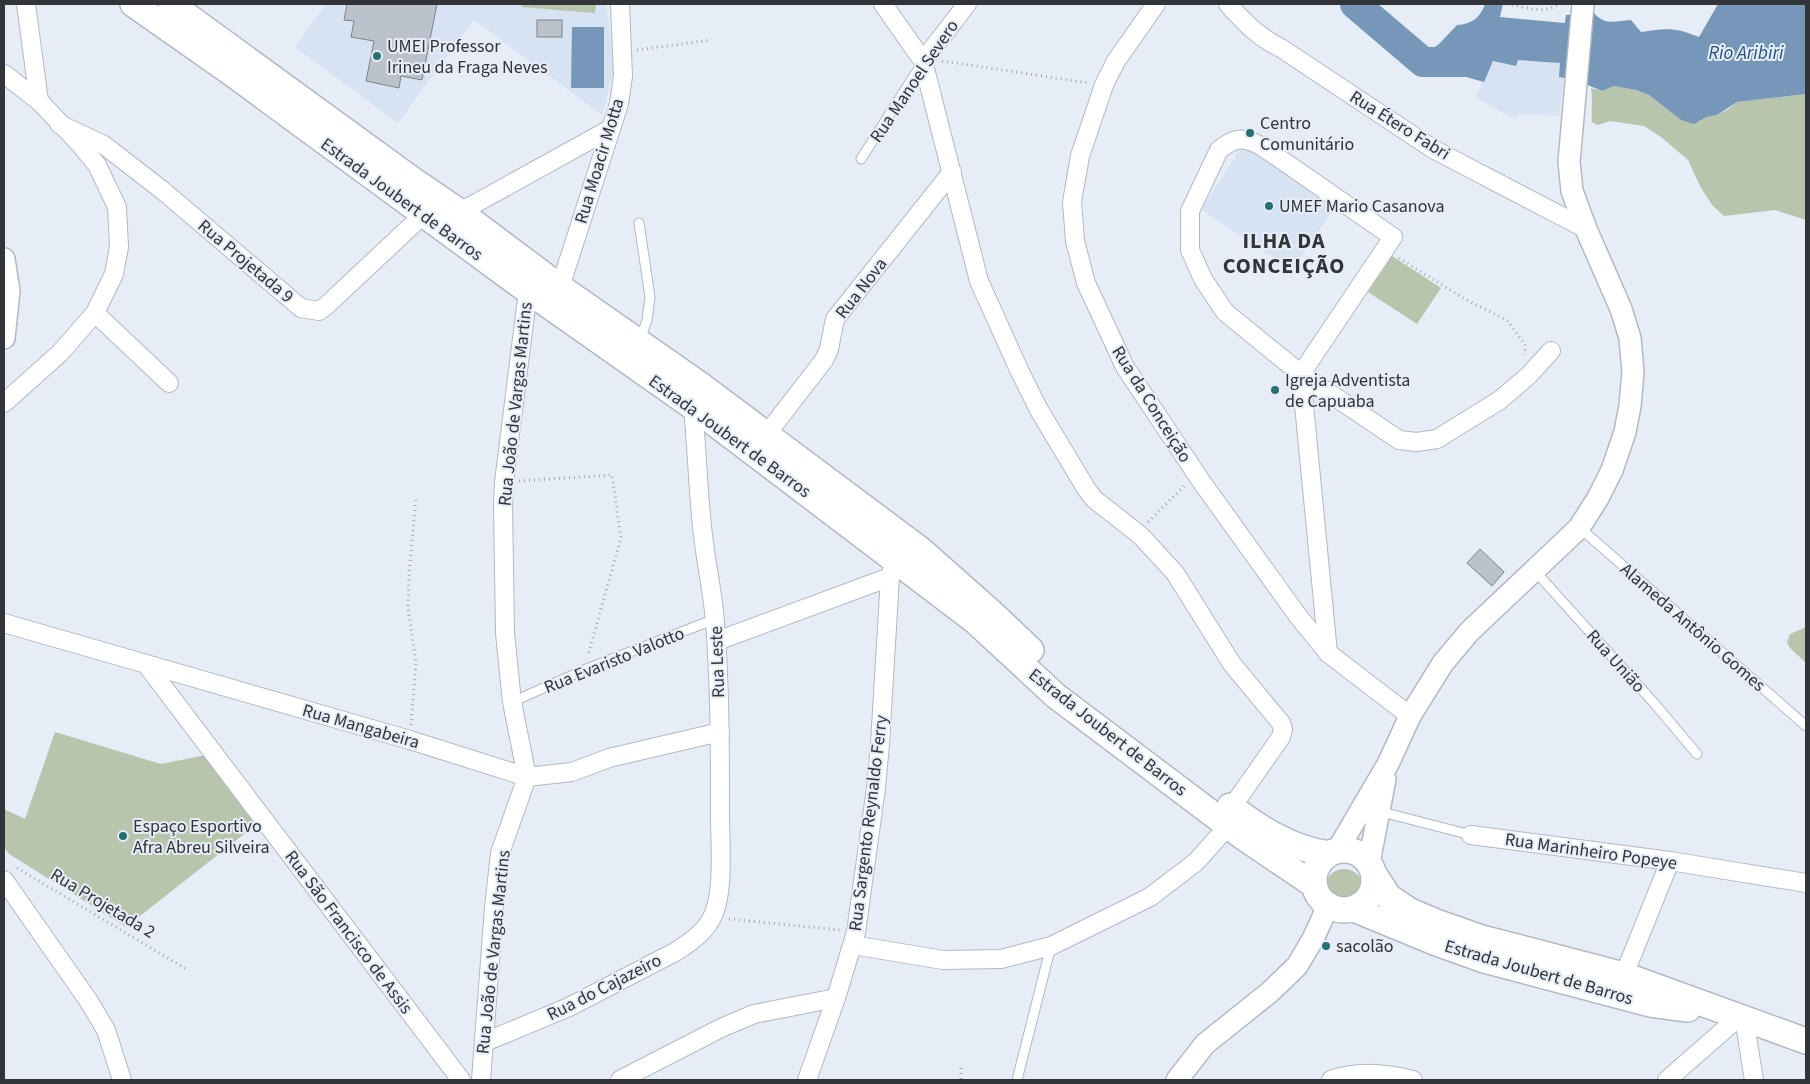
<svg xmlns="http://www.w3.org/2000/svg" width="1810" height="1084" font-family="'Source Sans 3',sans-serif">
<rect width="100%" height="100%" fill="#e6edf7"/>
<!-- built -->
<g fill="#d7e3f3">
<path d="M326,4H606L615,65L602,115L474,20L398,123L295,47Z"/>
<path d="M1565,23L1559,77L1564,79L1559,116L1519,114L1515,120L1475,97L1493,61L1516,66L1518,59Z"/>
<path d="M1245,142L1337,204L1292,270L1201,209Z"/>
</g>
<!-- green -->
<g fill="#b6c5ac">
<path d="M522,4H596L595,13L522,7Z"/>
<path d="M1614,86L1636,90L1649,95L1681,120L1699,122L1707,117L1717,115L1727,110L1737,102L1806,94V220L1775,210L1724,216L1712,205L1700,186L1688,160L1661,137L1644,126L1610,121L1598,125L1592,122C1591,110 1593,101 1591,88L1602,91Z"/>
<path d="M1392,256L1441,288L1417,324L1368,292Z"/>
<path d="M1806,627V663L1790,648L1787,642L1790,634Z"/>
<path d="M55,732L161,764L206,755L257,824L126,927L9,854L4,847V809L25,819Z"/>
<circle cx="1344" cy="888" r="19"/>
</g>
<!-- water -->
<g fill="#7697b7">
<path d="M1485,4H1503L1500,17L1565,23L1566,15L1594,13C1605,26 1615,21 1631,20L1641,32C1666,28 1675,27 1699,37L1718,4H1806V94L1737,102L1717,115L1707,117L1694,124L1681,120L1649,95L1636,90L1614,86L1602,91L1578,81L1559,77L1560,63L1518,60L1516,66L1493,61L1484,82L1419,64L1428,52L1439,44L1457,25C1472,24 1480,18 1485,4Z"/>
<path d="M572,27H604V88H571Z"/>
</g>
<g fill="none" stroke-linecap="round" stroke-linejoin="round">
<!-- river -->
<path stroke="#7697b7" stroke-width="30" d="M1355,4L1423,62H1463"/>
</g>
<!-- building -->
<g fill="#bbc2cc" stroke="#7d848d">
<path d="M347,4H437L422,80L401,76L399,88L366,81L374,41L351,37L354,21L344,20Z"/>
<rect x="537" y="20" width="25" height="17"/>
<path d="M1480,549L1504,572L1492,586L1467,563Z"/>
</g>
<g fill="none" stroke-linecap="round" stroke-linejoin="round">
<!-- service casing -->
<g stroke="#b2b9c3" stroke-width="11">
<g id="service">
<path d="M861,159L923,62"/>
<path d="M639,223L650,297L647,320L640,340"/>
<path d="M1580,528L1806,726"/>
<path d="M1534,570L1654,703L1697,754"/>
<path d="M512,702L584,670L715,619"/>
<path d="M1378,811L1471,835"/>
<path d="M1017,1080L1051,946"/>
</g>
</g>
<!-- minor casing -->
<g stroke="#b2b9c3" stroke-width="20">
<g id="minor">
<path d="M26,4L39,101"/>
<path d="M883,4L923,61L979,281L1020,372L1039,410L1087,490L1094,499L1141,536L1175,573L1232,664L1281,723L1283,729L1281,737L1232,807"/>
<path d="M1156,4L1116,61L1104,85L1080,156L1072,202L1075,241L1086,283L1125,367L1201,481L1298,616L1328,653L1410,716"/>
<path d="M1228,4C1244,22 1258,37 1281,48L1433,149L1586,229"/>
<path d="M923,61L967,4"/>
<path d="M4,74L39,101L79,143L97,165L117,207L119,247L114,274L95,313L60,353L4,403"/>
<path d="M59,124L104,145L162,190L301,308L319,311L327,305L424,214"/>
<path d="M460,212L610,129"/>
<path d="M560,287L619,104L623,76L620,4"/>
<path d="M95,313L169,383"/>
<path d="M766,435L824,360L829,349L835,319L952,172"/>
<path d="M4,623L410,740L527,777L572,772L609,758L720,732"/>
<path d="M717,641L890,577"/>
<path d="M1328,653L1301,374L1393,237L1263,147C1245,137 1236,136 1219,150L1190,211V250L1203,279L1225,312L1301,374L1399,440L1417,442L1437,439L1500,400L1529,375L1551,351"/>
<path d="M146,664L461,1080"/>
<path d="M1471,835L1670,861L1806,883"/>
<path d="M4,880L88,1000L106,1030L122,1080"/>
<path d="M853,945L943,960L1001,959L1051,946L1150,897L1196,862L1228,826"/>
<path d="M1624,975L1670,861"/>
<path d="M1744,1018L1754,1080"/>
<path d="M485,1042L569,1007L675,952C691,942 707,931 714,913C724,888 720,841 720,815C720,750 720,686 715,622C713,593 706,564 703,535C698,493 697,450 693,407"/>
<path d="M481,1080L494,908L500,853L527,777L512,702L505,633L503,504L504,482L528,291"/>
<path d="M620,1080L721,1028L754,1014L836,998"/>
<path d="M807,1080L836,998L856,932L876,788L880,744L890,577L895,559"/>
<path d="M1331,1080C1358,1070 1386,1073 1413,1080"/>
<path d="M1667,1080L1739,1017"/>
</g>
</g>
<!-- tertiary casing -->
<g stroke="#b2b9c3" stroke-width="24">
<g id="tertiary">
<path d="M4,259L9,291L4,338"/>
<path d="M1337,851L1388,764L1410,716L1443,663L1470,631L1579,528L1598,498L1612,470L1625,432L1630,406L1633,372L1630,338L1621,309L1586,229L1572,191L1569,162L1583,4"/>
<path d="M1369,863L1385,779"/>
<path d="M1177,1080L1205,1044L1270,992L1297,966L1313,939L1328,906"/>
</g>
</g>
<!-- secondary casing -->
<g stroke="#b2b9c3" stroke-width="28">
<g id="secondary">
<path d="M133,4L230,72L528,291L693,407L975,621L1056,696L1243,837L1314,885"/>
<path d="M171,4L413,180L460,212L560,287L699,384L921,550L991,612L1031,650"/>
<path d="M1230,806C1260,828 1291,849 1329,854"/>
<circle cx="1344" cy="880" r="30"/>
<path d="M1374,874L1389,897L1410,911L1436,922L1482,938L1624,975L1806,1041"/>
<path d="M1354,909L1434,942L1484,960L1650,1004L1688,1009"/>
</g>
</g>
<!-- path -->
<g stroke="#a3a8b0" stroke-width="3" stroke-dasharray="1 4" stroke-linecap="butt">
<path d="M1507,4C1526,7 1542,15 1559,4"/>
<path d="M637,50L710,40"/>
<path d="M942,61L1089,83"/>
<path d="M1399,258L1463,298L1508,321L1525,345V355"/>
<path d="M519,481L612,475L621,538L588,655"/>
<path d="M1148,522L1184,486"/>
<path d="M411,725L416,662L408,609L409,574L416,498"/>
<path d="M17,868L188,970"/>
<path d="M729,919L840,930"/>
<path d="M961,1068V1080"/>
</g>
<!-- service -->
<use href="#service" stroke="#fff" stroke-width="9"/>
<!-- minor -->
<use href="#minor" stroke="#fff" stroke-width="18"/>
<!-- tertiary -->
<use href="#tertiary" stroke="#fff" stroke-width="21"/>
<!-- secondary -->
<use href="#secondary" stroke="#fff" stroke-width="25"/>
</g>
<!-- markers -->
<g fill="#257075" stroke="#e6edf7" stroke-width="2">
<circle cx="377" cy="56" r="5"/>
<circle cx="1250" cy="133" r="5"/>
<circle cx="1269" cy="206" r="5"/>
<circle cx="1275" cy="390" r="5"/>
<circle cx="123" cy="836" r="5"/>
<circle cx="1326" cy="946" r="5"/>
</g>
<g text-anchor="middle" stroke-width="4" stroke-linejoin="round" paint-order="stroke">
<!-- poi labels -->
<g font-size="18" fill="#313438" stroke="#e6edf7" text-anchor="start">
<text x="387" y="52">UMEI Professor<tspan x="387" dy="21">Irineu da Fraga Neves</tspan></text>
<text x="1260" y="129">Centro<tspan x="1260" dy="21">Comunitário</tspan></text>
<text x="1279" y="212">UMEF Mario Casanova</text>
<text x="1285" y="386">Igreja Adventista<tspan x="1285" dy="21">de Capuaba</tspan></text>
<text x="133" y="832">Espaço Esportivo<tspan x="133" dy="21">Afra Abreu Silveira</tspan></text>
<text x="1336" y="952">sacolão</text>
</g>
<!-- street labels -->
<g font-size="18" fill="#313438" stroke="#e6edf7">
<text transform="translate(914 81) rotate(-56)" y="6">Rua Manoel Severo</text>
<text transform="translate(1400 125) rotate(32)" y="6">Rua Étero Fabri</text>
<text transform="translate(599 161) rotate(-73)" y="6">Rua Moacir Motta</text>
<text transform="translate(402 199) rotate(36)" y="6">Estrada Joubert de Barros</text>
<text transform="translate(246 261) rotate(40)" y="6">Rua Projetada 9</text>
<text transform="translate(861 288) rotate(-52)" y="6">Rua Nova</text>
<text transform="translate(515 404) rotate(-84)" y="6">Rua João de Vargas Martins</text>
<text transform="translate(1152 404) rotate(58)" y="6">Rua da Conceição</text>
<text transform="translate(730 436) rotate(36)" y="6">Estrada Joubert de Barros</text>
<text transform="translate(1693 627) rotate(41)" y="6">Alameda Antônio Gomes</text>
<text transform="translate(614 660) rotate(-22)" y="6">Rua Evaristo Valotto</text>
<text transform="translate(1616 661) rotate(48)" y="6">Rua União</text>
<text transform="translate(717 662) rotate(-92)" y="6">Rua Leste</text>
<text transform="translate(361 726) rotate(16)" y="6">Rua Mangabeira</text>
<text transform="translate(1108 732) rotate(38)" y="6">Estrada Joubert de Barros</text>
<text transform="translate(868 823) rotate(-83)" y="6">Rua Sargento Reynaldo Ferry</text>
<text transform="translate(1591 851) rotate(8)" y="6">Rua Marinheiro Popeye</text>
<text transform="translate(103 903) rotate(31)" y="6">Rua Projetada 2</text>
<text transform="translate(349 932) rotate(53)" y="6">Rua São Francisco de Assis</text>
<text transform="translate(493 952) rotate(-84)" y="6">Rua João de Vargas Martins</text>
<text transform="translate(1539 972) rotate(16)" y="6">Estrada Joubert de Barros</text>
<text transform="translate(604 987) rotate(-27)" y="6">Rua do Cajazeiro</text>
</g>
<!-- water labels -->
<g font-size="19" font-style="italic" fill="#20537e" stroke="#e6edf7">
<text x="1746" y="59">Rio Aribiri</text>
</g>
<!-- district labels -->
<g font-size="22" font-weight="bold" letter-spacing="1" fill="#313438" stroke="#e6edf7">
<text x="1284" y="248">ILHA DA<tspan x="1284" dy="25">CONCEIÇÃO</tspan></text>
</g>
</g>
<!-- border -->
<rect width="1810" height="1084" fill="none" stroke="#313438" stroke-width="10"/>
</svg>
